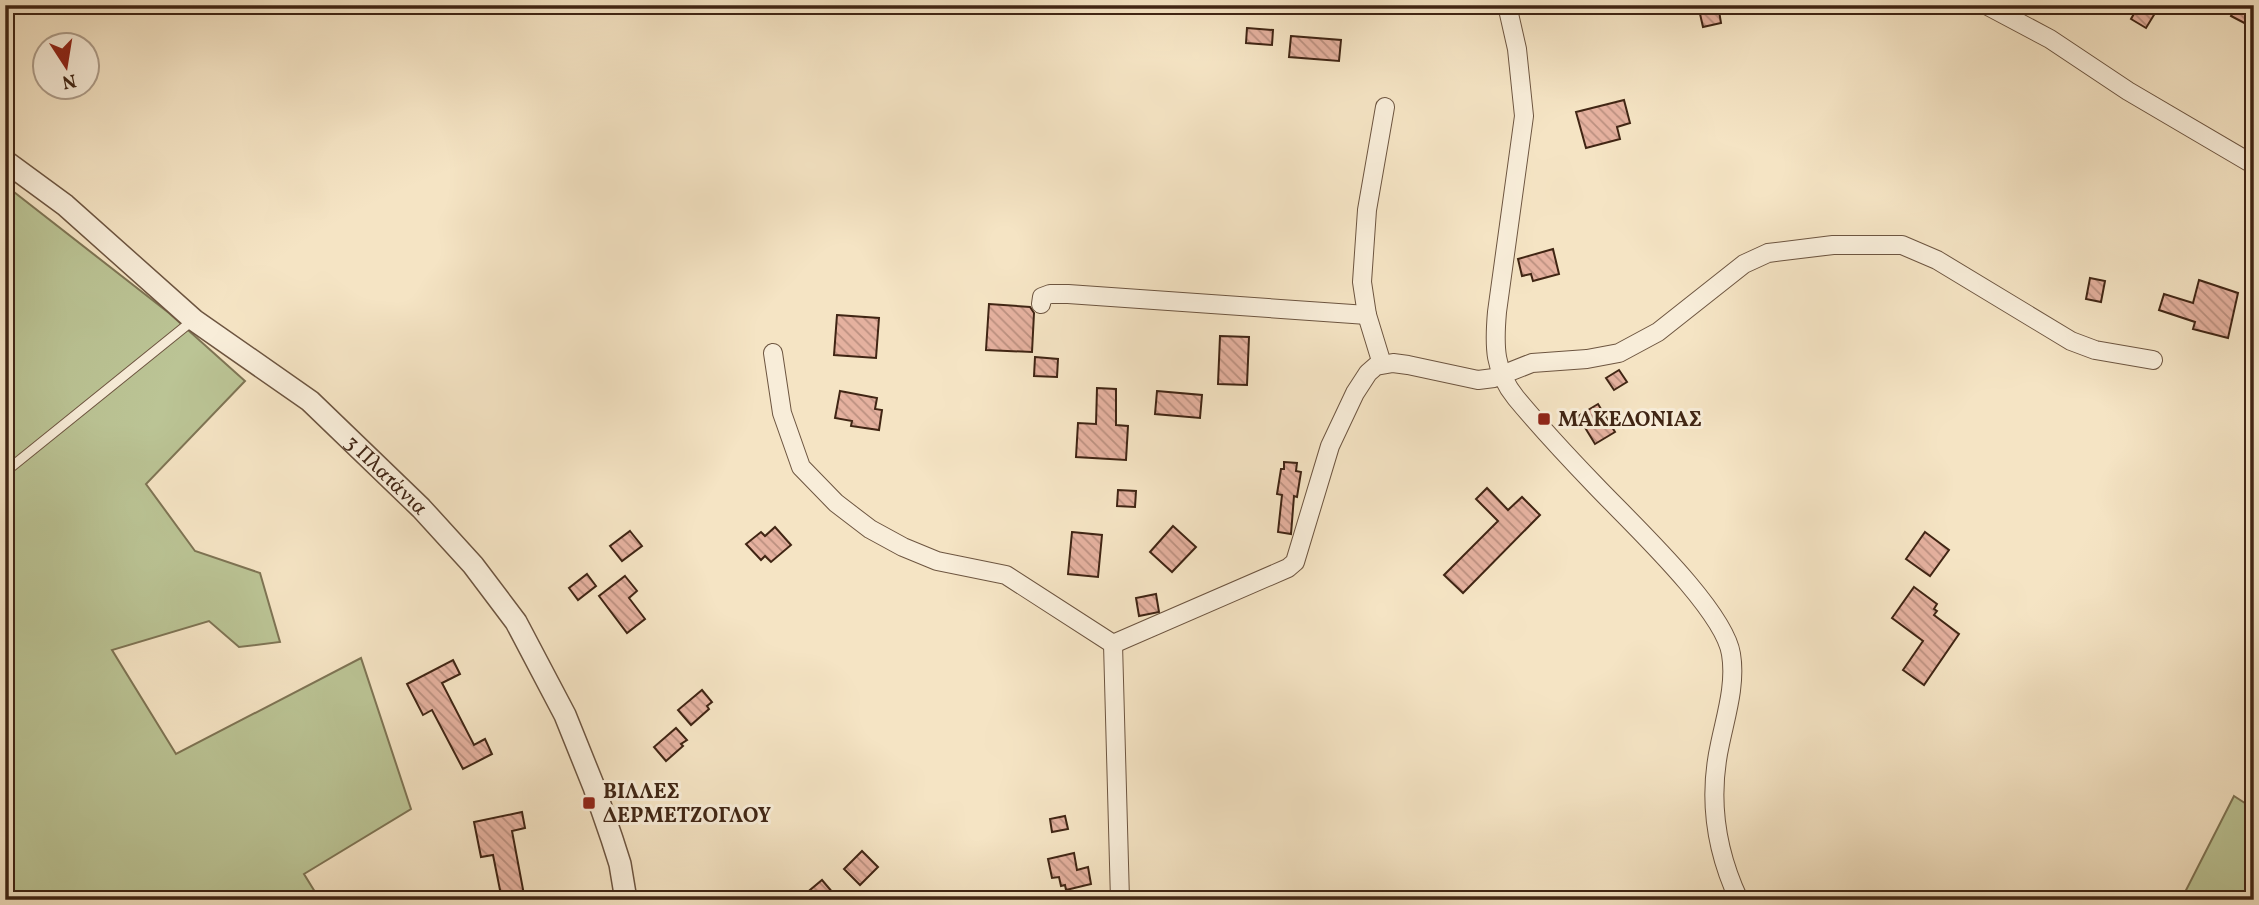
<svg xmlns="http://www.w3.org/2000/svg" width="2259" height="905" font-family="Vollkorn,serif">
<defs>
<pattern id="building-back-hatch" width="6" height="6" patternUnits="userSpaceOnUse" patternTransform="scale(1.75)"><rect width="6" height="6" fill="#e5b19f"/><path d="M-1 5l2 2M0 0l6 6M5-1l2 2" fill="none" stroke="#bb9080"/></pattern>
</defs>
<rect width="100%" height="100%" fill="#f5e4c4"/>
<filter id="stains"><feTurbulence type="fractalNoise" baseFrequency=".00286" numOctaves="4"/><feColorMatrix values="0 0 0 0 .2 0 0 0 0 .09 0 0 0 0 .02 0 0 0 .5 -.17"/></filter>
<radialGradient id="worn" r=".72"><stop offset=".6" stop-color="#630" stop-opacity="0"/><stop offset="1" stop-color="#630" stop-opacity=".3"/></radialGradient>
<!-- green -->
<g fill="#bbc495" stroke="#7e7454" stroke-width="2">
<path d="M5,185L169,313L245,381L146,484L195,551L260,573L280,642L239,647L209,621L112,650L176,754L361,658L411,809L304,874L320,900H5Z"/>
<path d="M2234,796L2254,809V900H2181Z"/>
</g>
<!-- building -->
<g fill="url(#building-back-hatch)" stroke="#402514" stroke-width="2">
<path d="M1698,5H1718L1721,23L1703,27Z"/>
<path d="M2139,5H2160L2146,28L2131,19Z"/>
<path d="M2237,5H2254V28L2231,16Z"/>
<path d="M1247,28L1273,30L1272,45L1246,43Z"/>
<path d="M1291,36L1341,40L1339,61L1289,57Z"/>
<path d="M1624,100L1630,123L1617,127L1620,139L1586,148L1576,112Z"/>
<path d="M1553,249L1559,274L1533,281L1531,274L1522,276L1518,259Z"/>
<path d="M2090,278L2105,281L2101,302L2086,299Z"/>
<path d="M2199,280L2238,293L2228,338L2193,329L2195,322L2159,310L2164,294L2193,303Z"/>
<path d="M989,304L1030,307L1034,313L1032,352L986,350Z"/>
<path d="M837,315L879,318L876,358L834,355Z"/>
<path d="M1220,336L1249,337L1247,385L1218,384Z"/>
<path d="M1035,357L1058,359L1057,377L1034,376Z"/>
<path d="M1619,370L1627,382L1614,390L1606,378Z"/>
<path d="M1097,388L1116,389V425L1128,426L1126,460L1076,457L1078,423L1096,424Z"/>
<path d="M840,391L877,398L875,409L882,410L879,430L851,426L852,421L835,418Z"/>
<path d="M1157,391L1202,395L1200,418L1155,414Z"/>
<path d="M1598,404L1615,432L1595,444L1578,416Z"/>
<path d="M1284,462L1297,463L1296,471L1301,472L1297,497L1294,496L1291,534L1278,532L1282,495L1277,494L1281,469H1284Z"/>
<path d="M1487,488L1508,510L1522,497L1540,515L1463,593L1444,575L1498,521L1476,499Z"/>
<path d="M1118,490L1136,491L1135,507L1117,506Z"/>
<path d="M1173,526L1196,547L1172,572L1150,552Z"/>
<path d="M775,527L791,545L771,562L765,556L761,560L746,544L761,532L765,536Z"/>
<path d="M630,531L642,546L622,561L610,546Z"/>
<path d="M1072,532L1102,535L1098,577L1068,574Z"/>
<path d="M1925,532L1949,550L1930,576L1906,559Z"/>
<path d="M587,574L596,586L578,600L569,588Z"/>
<path d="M625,576L637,591L629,598L645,619L627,633L599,596Z"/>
<path d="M1914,587L1937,604L1934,609L1937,611L1934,615L1959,634L1924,685L1903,670L1923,641L1892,618Z"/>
<path d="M1156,594L1159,612L1139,616L1136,598Z"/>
<path d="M453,660L460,674L442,683L474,745L485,739L492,754L463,769L432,710L423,715L407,684Z"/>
<path d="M702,690L712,702L707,706L709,709L691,725L678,710Z"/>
<path d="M676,728L687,740L681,744L683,746L666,761L654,747Z"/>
<path d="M522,812L525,828L512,831L525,900H502L493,855L481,857L474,822Z"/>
<path d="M1065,816L1068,829L1052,832L1050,819Z"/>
<path d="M862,851L878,867L860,885L844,869Z"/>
<path d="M1074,853L1077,870L1088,867L1091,884L1066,890L1065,885L1061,886L1059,877L1052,878L1048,859Z"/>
<path d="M822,880L839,900H798Z"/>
</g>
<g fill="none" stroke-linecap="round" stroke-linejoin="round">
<!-- service casing -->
<g stroke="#6d5540" stroke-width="11">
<path id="service" d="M5,472L192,321"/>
</g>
<!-- minor casing -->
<g stroke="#6d5540" stroke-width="20">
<g id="minor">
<path d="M1507,5L1517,49L1524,116L1497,312C1494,346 1494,371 1516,398C1541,428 1568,457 1595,485C1629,521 1724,609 1731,654C1736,684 1726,715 1720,744C1708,798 1715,849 1739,900"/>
<path d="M1986,5L2050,39L2128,91L2254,165"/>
<path d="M1041,304L1042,297L1050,294H1068L1367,315"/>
<path d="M773,353L782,413L801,467L836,503L870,529L903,547L937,561L1006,575L1113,644L1288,568L1295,562L1330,446L1355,393L1368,373L1376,366L1393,363L1408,365L1478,380L1494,378L1532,363L1587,359L1619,353L1658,332L1744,264L1768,253L1833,245H1902L1937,260L2071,341L2095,350L2153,360"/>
<path d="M1382,364L1367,315L1362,282L1367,210L1385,107"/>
<path d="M1113,644L1120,900"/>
</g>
</g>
<!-- tertiary casing -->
<g stroke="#6d5540" stroke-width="24">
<g id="tertiary">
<path id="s1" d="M5,161L65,205L194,320L310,401L421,508L473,565L516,622L565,715L594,787L612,839L620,864L626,900"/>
</g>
</g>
<!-- service -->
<use href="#service" stroke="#f8edd9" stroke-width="9"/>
<!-- minor -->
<use href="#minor" stroke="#f8edd9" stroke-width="18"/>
<!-- tertiary -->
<use href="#tertiary" stroke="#f8edd9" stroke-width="21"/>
</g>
<!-- markers -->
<g fill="#8f2418" stroke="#f8edd9" stroke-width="2.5">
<rect x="1537" y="412" width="14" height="14" rx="3.5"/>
<rect x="582" y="796" width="14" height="14" rx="3.5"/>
</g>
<g text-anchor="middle" stroke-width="6" stroke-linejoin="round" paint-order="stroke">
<!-- poi labels -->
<g font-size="21" font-weight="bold" fill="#402514" stroke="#f8edd9" text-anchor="start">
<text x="1558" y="426">ΜΑΚΕΔΟΝΙΑΣ</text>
<text x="603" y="798">ΒΙΛΛΕΣ<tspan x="603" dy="24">ΔΕΡΜΕΤΖΟΓΛΟΥ</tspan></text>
</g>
<!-- street labels -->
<g font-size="21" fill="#402514" stroke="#f8edd9">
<text dy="7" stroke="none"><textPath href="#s1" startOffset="495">3 Πλατάνια</textPath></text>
</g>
</g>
<!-- margin -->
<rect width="2259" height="905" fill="none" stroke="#f5e4c4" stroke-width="28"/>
<rect x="7" y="7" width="2245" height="891" fill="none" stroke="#402514" stroke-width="3.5"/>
<rect x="14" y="14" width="2231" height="877" fill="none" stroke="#402514" stroke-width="2"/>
<!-- north arrow -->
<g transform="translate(66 66) rotate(168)"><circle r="33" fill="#f8edd9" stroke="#ae9d8a" stroke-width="2"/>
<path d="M0-5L12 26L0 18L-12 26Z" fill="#8f2418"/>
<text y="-10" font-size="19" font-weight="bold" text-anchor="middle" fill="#402514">N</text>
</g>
<rect width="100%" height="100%" filter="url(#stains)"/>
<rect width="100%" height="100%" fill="url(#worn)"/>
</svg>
